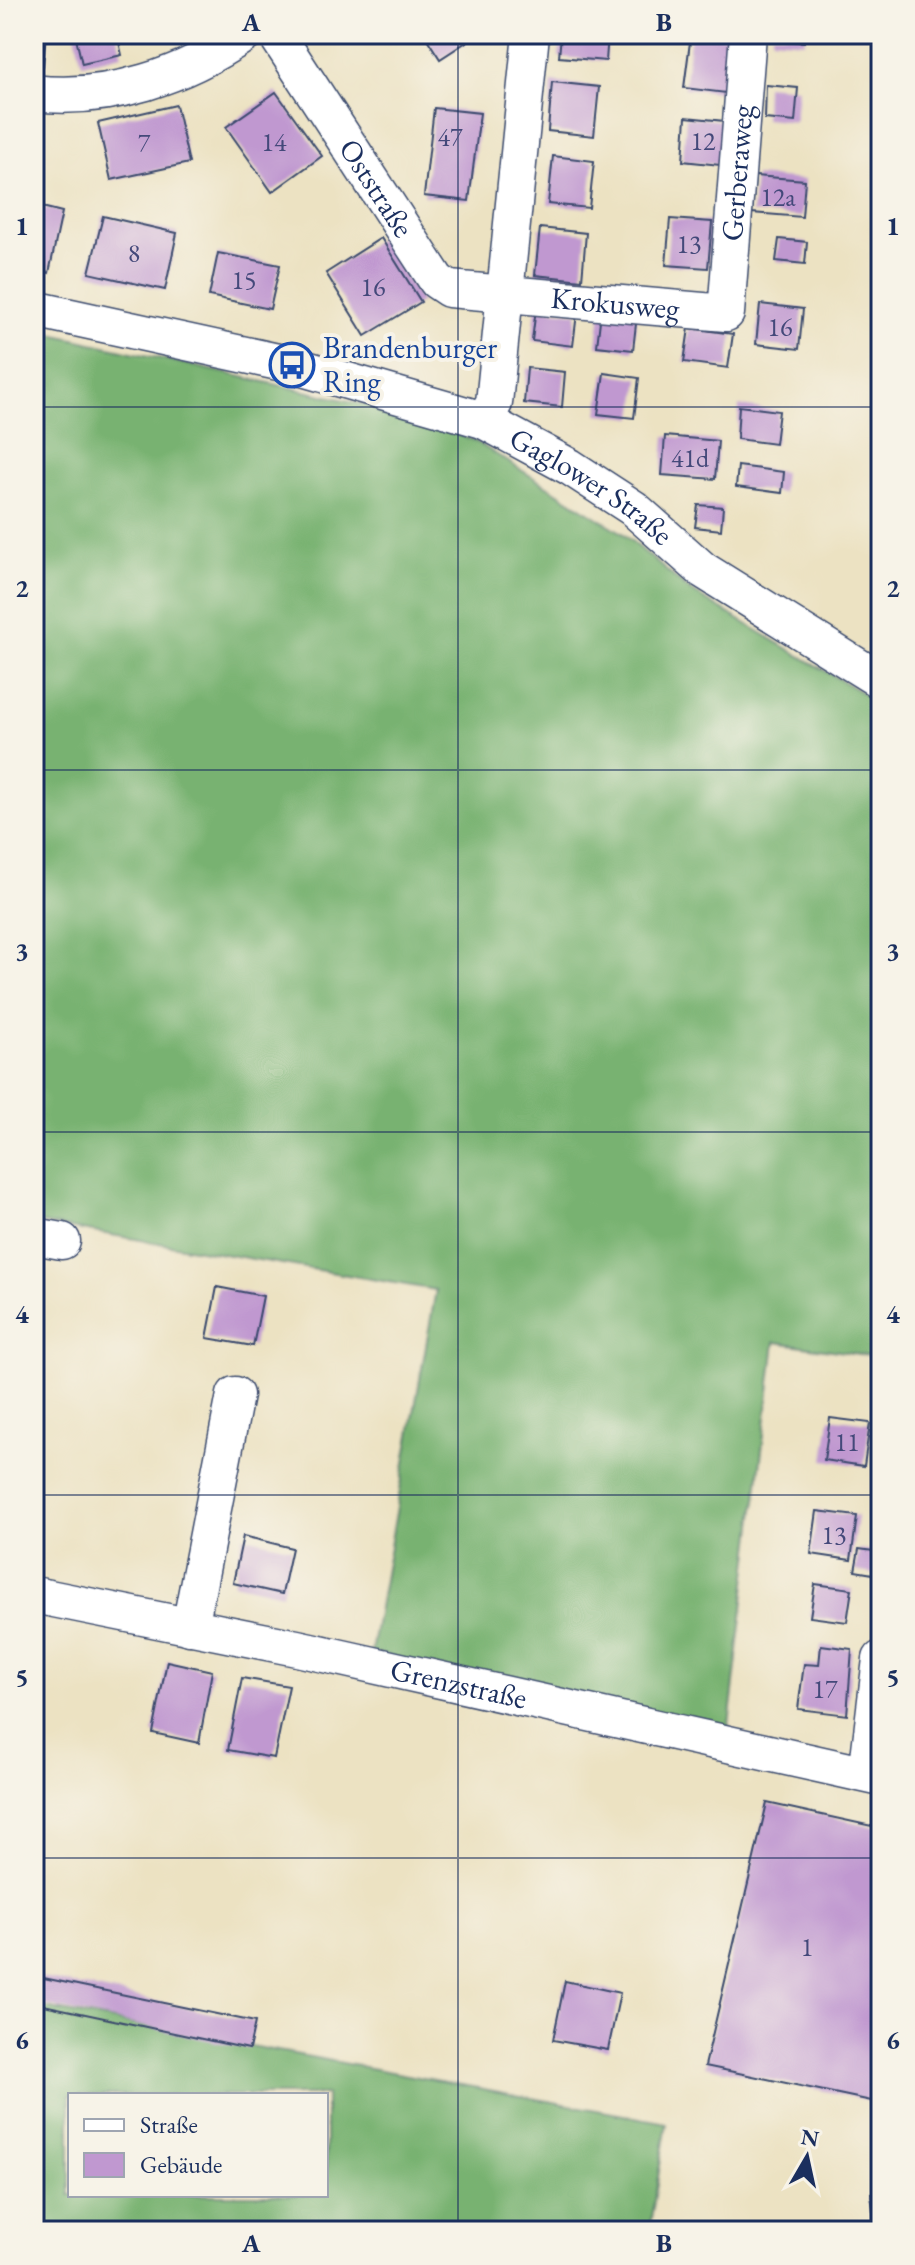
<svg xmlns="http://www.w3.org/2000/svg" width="915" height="2265" font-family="'EB Garamond',serif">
<rect width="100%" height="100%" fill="#f7f3e8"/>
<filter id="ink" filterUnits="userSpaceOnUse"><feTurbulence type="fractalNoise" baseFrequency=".0125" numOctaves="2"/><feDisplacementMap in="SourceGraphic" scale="16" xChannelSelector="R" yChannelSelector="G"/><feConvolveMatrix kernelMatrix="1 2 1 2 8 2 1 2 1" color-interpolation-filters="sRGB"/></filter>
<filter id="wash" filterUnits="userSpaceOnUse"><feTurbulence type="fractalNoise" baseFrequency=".006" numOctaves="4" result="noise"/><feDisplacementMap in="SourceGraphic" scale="32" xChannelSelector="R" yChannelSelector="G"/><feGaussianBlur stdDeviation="1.8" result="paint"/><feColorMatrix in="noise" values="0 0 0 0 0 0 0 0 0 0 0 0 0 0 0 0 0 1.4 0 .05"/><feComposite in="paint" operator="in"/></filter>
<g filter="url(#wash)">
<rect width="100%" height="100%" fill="#ece2c2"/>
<!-- forest -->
<g fill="#78b271" stroke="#4a7068" stroke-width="2" fill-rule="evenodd">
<path d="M34,330L380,408L473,440L621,532L689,590L881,704V1357L775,1342L728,1733L371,1652L436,1290L34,1222Z"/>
<path d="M34,2006L667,2123L649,2231H34ZM70,2095H326V2195H70Z"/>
</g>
<g id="blocks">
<!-- building -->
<g fill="#c098d0">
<path d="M34,34H46L43,66H34Z"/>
<path d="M75,34H117L122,55L82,64Z"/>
<path d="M424,34H472L474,37L440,59Z"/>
<path d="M561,34H608L606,61L559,57Z"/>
<path d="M691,34L733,38L726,93L684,88Z"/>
<path d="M772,34H805L804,42L772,39Z"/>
<path d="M552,82L599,87L594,136L548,131Z"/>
<path d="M766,85L798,88L795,122L765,119Z"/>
<path d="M276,92L322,156L272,192L226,127Z"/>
<path d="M176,105L189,163L111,180L98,123Z"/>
<path d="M434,108L480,113L469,201L424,196Z"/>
<path d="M686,117L724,121L720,165L683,161Z"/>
<path d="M553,156L594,161L589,208L548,204Z"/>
<path d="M755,176L805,180L802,217L752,213Z"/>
<path d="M34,205L62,212L49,273L34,269Z"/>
<path d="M103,216L177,233L165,290L89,273Z"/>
<path d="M670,219L712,222L708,268L666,265Z"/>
<path d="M540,228L586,233L582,280L535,275Z"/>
<path d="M381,238L421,302L365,336L326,273Z"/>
<path d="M779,239L807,242L805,264L776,261Z"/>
<path d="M218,253L280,265L270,309L209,296Z"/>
<path d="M760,304L803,309L799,349L756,344Z"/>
<path d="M536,308L577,313L573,346L532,341Z"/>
<path d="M601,312L637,315L633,350L597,346Z"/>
<path d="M689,328L733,334L728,368L684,362Z"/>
<path d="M527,368L565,372L562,407L524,403Z"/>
<path d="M604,373L639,378L634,418L598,414Z"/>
<path d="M739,406L779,411L775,444L737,439Z"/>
<path d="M665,436L718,441L715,479L662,475Z"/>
<path d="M738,466L784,472L782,493L736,487Z"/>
<path d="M698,505L723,507L721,530L695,527Z"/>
<path d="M217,1287L263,1296L253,1346L207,1338Z"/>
<path d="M830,1418L870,1423L864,1466L824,1460Z"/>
<path d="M817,1511L857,1516L851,1560L811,1554Z"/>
<path d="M243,1536L292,1548L282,1594L233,1583Z"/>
<path d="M859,1549L881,1552L879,1575L855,1571Z"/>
<path d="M815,1584L852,1589L847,1622L810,1617Z"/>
<path d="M821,1645L852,1649L847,1715L798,1709L804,1664L819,1665Z"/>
<path d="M167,1661L212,1671L199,1743L153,1733Z"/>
<path d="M242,1678L289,1686L274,1758L228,1750Z"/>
<path d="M767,1803L881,1828V2103L705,2066Z"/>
<path d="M34,1976L255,2022L249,2049L34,2003Z"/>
<path d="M565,1981L620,1993L608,2050L553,2040Z"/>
<path d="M881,2192V2231H875L871,2193Z"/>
</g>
</g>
</g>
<g filter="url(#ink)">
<use href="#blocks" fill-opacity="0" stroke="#3a4a6d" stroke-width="2"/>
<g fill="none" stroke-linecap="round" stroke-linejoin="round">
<!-- minor casing -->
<g stroke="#3a4a6d" stroke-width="39">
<g id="minor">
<path id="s1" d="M276,34L437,281L449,289L726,313L748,34"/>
<path d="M34,93C109,102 185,75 245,34"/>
<path id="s2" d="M34,309L292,365L483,420L570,467L633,508L703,570L881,681"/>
<path d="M483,420L494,403L531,34"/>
<path d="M34,1236L62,1241"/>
<path id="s3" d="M34,1595L297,1648L881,1778"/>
<path d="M190,1627L235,1395"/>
<path d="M867,1774L881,1659"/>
</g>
</g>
<!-- minor -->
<use href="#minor" stroke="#fff" stroke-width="36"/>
</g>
</g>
<!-- grid -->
<path fill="none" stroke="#1b2f5e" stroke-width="2" stroke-opacity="0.55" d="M458,34V2231M34,407H881M34,770H881M34,1132H881M34,1495H881M34,1858H881"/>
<!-- icons -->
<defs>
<g id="bus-ring" transform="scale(2.3)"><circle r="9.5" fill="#f7f3e8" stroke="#1a4fb4" stroke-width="1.5"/><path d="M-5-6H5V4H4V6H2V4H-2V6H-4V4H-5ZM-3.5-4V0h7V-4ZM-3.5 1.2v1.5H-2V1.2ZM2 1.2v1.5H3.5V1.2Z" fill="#1a4fb4"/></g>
</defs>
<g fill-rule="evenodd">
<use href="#bus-ring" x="292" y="365"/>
</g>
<g text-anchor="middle" stroke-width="8" stroke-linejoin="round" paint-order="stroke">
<!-- number labels -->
<g font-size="26" fill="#44497a">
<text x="450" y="146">47</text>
<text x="703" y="150">12</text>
<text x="274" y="151">14</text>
<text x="144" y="152">7</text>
<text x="778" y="206">12a</text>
<text x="689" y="253">13</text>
<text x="134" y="262">8</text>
<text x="244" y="289">15</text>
<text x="373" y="296">16</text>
<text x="780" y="336">16</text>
<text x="690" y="467">41d</text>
<text x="847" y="1451">11</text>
<text x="834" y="1544">13</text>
<text x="825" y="1698">17</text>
<text x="807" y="1956">1</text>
</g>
<!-- street labels -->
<g font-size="30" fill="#1b2f5e" stroke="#f7f3e8">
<text dy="10" stroke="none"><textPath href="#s1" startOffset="728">Gerberaweg</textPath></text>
<text dy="10" stroke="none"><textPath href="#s1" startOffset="184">Oststraße</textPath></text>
<text dy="10" stroke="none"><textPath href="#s1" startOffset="476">Krokusweg</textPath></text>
<text dy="10" stroke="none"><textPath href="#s2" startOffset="590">Gaglower Straße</textPath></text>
<text dy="10" stroke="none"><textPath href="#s3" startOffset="434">Grenzstraße</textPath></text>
</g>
<!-- transit labels -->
<g font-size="30" fill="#164399" stroke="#f7f3e8" text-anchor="start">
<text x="323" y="358">Brandenburger<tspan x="323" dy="34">Ring</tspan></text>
</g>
</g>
<!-- margin -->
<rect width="915" height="2265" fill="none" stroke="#f7f3e8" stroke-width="88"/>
<!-- legend -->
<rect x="68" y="2093" width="260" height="104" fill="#f7f3e8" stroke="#9fa5b1" stroke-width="2"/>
<rect x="84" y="2119" width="40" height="12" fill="#ffffff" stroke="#9fa5b1" stroke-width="2"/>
<text x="140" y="2133" font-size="24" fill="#1b2f5e">Straße</text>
<rect x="84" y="2153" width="40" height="24" fill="#c098d0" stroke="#9fa5b1" stroke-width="2"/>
<text x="140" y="2173" font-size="24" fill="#1b2f5e">Gebäude</text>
<!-- north arrow -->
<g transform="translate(807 2157) rotate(9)" stroke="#f7f3e8" stroke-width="6" paint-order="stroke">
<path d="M0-6L14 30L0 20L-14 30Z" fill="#1b2f5e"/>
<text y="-12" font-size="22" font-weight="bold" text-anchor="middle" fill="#1b2f5e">N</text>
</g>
<rect x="44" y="44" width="827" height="2177" fill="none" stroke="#1b2f5e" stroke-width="3"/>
<g font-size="26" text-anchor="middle" font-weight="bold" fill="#1b2f5e">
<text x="251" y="31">A</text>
<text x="664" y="31">B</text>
<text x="22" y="235">1</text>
<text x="893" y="235">1</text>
<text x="22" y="597">2</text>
<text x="893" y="597">2</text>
<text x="22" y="960">3</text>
<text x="893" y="960">3</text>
<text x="22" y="1323">4</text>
<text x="893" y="1323">4</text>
<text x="22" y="1686">5</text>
<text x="893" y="1686">5</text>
<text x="22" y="2049">6</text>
<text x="893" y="2049">6</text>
<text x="251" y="2252">A</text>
<text x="664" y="2252">B</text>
</g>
</svg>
